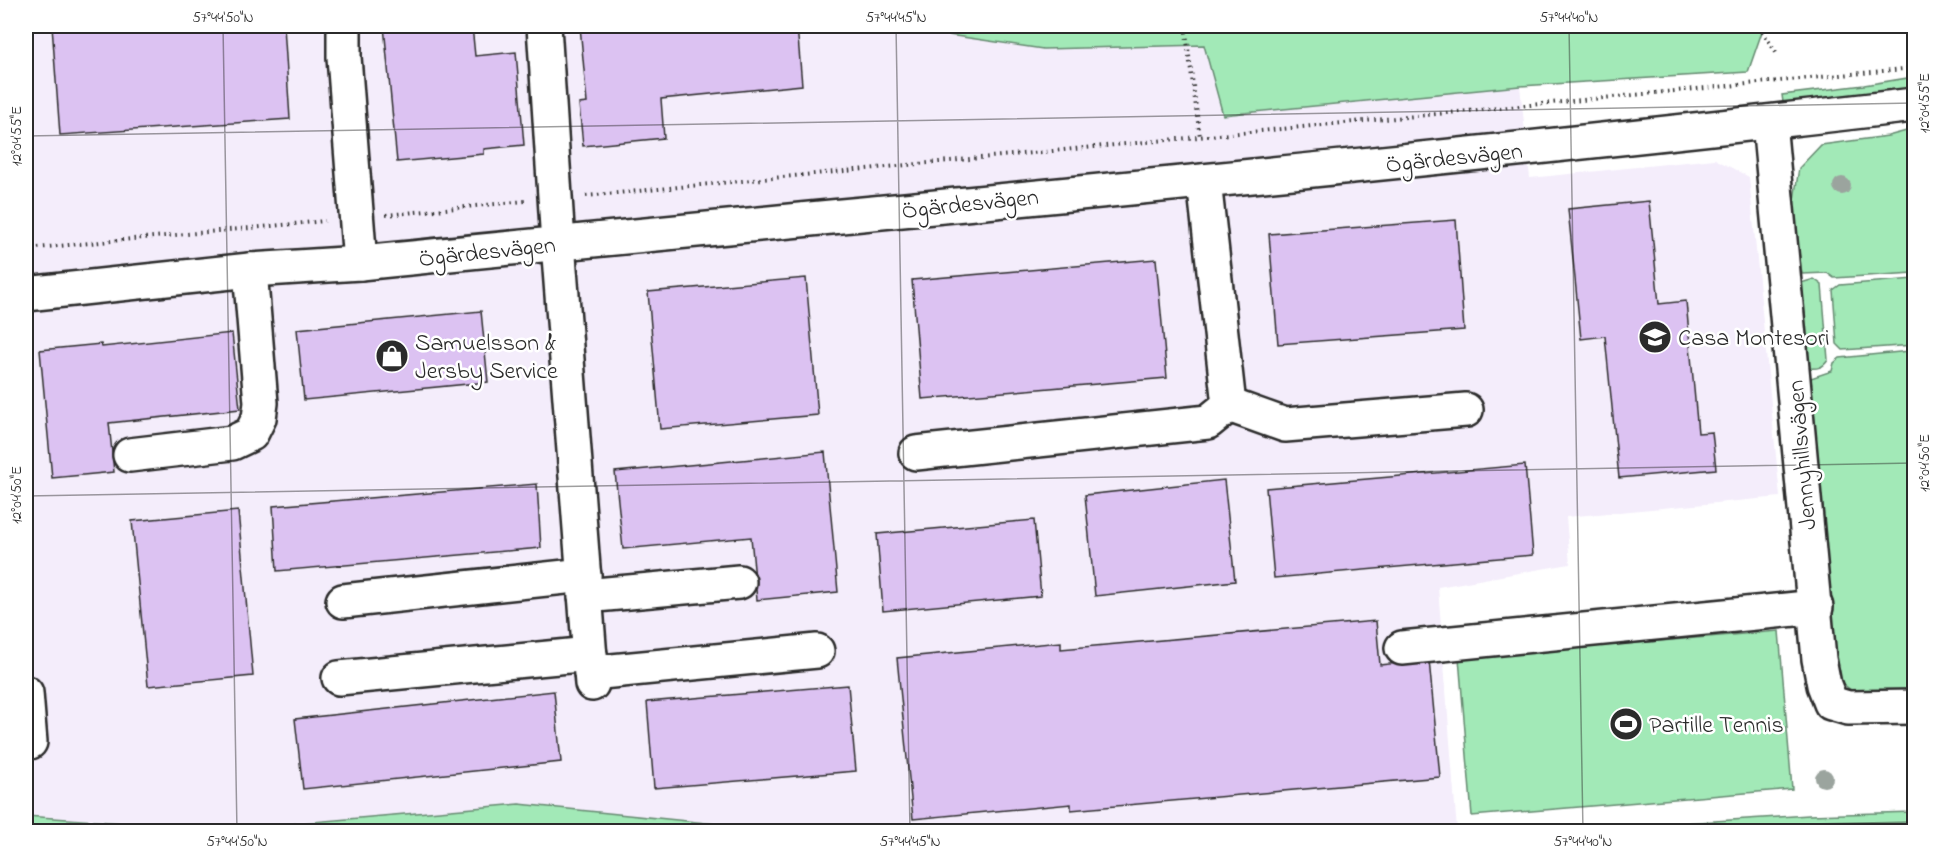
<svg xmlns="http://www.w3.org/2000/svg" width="1940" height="857" font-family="'Indie Flower',sans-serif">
<rect width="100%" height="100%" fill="#fff"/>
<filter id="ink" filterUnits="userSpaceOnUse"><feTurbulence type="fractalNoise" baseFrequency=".0167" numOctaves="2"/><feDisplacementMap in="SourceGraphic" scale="12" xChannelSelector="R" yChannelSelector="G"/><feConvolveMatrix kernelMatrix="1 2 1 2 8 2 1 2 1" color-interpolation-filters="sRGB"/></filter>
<g filter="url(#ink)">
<!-- built -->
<path fill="#f4edfb" d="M26,26H907L908,29L1043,49L1204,45L1223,115L1520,86L1530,178L1715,159L1749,177L1780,497L1566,517L1570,564L1438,587L1457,831L787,832L519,804L222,830L26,816Z"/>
<!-- green -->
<g fill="#a2e9b7" stroke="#668a71" stroke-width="1.5">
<path d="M907,26H1764L1748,72L1520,86L1223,115L1204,45L1043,49L908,29Z"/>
<path d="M1914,77V93L1790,107L1783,102L1782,95L1864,85Z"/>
<path d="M1914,129V273L1834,278L1827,273L1802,274L1793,206L1799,168L1821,145L1888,136Z"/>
<path d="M1814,279L1822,285L1828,360C1823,368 1817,369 1808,368L1801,283Z"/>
<path d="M1914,279V345L1843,350L1837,344L1833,290L1840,285Z"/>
<path d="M1910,351L1914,353V694H1856L1843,684L1835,667L1811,378L1832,371L1834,363L1840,358Z"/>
<path d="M1779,631L1792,789L1472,816L1459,658Z"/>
<path d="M519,804L787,831H26V816L222,830Z"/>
<path d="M1914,812V831H1554L1809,815Z"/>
</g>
<!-- building -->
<g fill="#dcc2f2" stroke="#2b2b2b" stroke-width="1.5">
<path d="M52,26H284L290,119L60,135Z"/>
<path d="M384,26H472L475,56L516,52L524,145L484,149V154L397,162Z"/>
<path d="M580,26H797L802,85L661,99L664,138L583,146L579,104L587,103Z"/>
<path d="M1649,201L1659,304L1686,301L1698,433L1712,432L1716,469L1619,478L1605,336L1581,339L1568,209Z"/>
<path d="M1456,220L1464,330L1278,344L1269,234Z"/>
<path d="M1156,259L1167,378L922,399L912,280Z"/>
<path d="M806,278L818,415L660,429L648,292Z"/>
<path d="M481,311L488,382L304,400L297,329Z"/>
<path d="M232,333L240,409L109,423L114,472L52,478L40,350L101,344L102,347Z"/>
<path d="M825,452L838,592L757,600L751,537L623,549L615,472Z"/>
<path d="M1525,465L1533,555L1274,578L1266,488Z"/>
<path d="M1224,480L1235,581L1095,596L1085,495Z"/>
<path d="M537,484L541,548L277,571L273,506Z"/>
<path d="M238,511L253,676L148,686L132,521Z"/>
<path d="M1034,520L1041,596L883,611L877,534Z"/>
<path d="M1376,621L1380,665L1429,660L1440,777L1071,810V804L913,819L897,658L1061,642V649Z"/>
<path d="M848,685L856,771L654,788L647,702Z"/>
<path d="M554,691L561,762L303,789L295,719Z"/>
</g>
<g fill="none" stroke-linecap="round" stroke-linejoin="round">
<!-- minor casing -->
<g stroke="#2b2b2b" stroke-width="38">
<g id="minor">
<path d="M344,26V57L360,263"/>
<path d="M544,26L558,243L592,684"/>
<path d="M1769,122L1819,659L1824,685L1831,703L1848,708L1914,707"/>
<path d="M26,294L250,270L360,263C878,211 1397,166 1914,105"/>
<path d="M1229,405L1285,425L1466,410"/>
<path d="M916,453L1208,422L1229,405L1204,181"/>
<path d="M130,455L232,443L251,434L259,418L261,403L250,270"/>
<path d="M585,596L739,582"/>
<path d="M343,601L584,575"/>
<path d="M1402,648L1816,607"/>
<path d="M591,673L817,651"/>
<path d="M339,678L590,654"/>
<path d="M26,693L30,742"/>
</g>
</g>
<!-- path -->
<g stroke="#2b2b2b" stroke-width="4" stroke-dasharray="1.5 4.5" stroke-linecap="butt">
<path d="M1185,26L1200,137"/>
<path d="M1759,26L1777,54"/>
<path d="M586,196L1914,68"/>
<path d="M386,215L525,201"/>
<path d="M26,249L325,221"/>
</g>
<!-- minor -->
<use href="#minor" stroke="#fff" stroke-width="33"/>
</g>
<!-- trees -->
<g fill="#9ba49e">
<circle cx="1842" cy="186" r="9"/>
<circle cx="1824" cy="778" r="9"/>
</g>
</g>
<!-- ticks -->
<path fill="none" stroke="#2b2b2b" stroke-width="1.5" stroke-opacity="0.45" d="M223,26L237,832M896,26L910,832M1569,26L1583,832M26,136L1914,103M26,496L1914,463M1394,832L1914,822"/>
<!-- icons -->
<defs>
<g id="school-disc" transform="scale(1.725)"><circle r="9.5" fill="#2b2b2b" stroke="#fff"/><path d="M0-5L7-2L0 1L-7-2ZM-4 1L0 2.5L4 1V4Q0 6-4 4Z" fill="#fff"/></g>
<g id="shop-disc" transform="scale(1.725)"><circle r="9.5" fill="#2b2b2b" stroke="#fff"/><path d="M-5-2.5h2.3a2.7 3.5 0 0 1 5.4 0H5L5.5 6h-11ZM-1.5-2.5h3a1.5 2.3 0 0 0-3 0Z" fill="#fff"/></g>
<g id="stadium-disc" transform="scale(1.725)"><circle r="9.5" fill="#2b2b2b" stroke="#fff"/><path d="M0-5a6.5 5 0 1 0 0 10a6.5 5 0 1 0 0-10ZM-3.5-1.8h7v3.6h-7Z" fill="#fff"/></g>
</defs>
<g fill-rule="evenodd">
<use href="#school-disc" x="1655" y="337"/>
<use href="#shop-disc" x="392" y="356"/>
<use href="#stadium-disc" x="1626" y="724"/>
</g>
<g text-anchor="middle" stroke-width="5" stroke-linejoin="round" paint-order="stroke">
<!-- street labels -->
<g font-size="24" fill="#2b2b2b" stroke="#fff">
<text transform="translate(1454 157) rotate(-6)" y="8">Ögärdesvägen</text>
<text transform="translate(970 203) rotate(-6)" y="8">Ögärdesvägen</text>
<text transform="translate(487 251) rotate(-6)" y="8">Ögärdesvägen</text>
<text transform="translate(1801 455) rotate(-95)" y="8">Jennyhillsvägen</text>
</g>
<!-- poi labels -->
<g font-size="24" fill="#2b2b2b" stroke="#fff" text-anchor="start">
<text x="1678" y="345">Casa Montesori</text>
<text x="415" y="350">Samuelsson &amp;<tspan x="415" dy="28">Jersby Service</tspan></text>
<text x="1649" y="732">Partille Tennis</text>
</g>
</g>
<!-- margin -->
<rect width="1940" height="857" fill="none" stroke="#fff" stroke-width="66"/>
<rect x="33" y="33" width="1874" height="791" fill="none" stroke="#2b2b2b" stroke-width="2"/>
<g font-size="15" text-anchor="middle" fill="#2b2b2b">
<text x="223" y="22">57°44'50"N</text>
<text x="896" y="22">57°44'45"N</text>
<text x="1569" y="22">57°44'40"N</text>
<text transform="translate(1924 103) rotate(-90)" y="5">12°04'55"E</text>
<text transform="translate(16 136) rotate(-90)" y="5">12°04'55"E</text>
<text transform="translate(1924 463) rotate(-90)" y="5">12°04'50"E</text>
<text transform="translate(16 495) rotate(-90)" y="5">12°04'50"E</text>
<text x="237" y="846">57°44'50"N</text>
<text x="910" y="846">57°44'45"N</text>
<text x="1583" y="846">57°44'40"N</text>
</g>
</svg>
